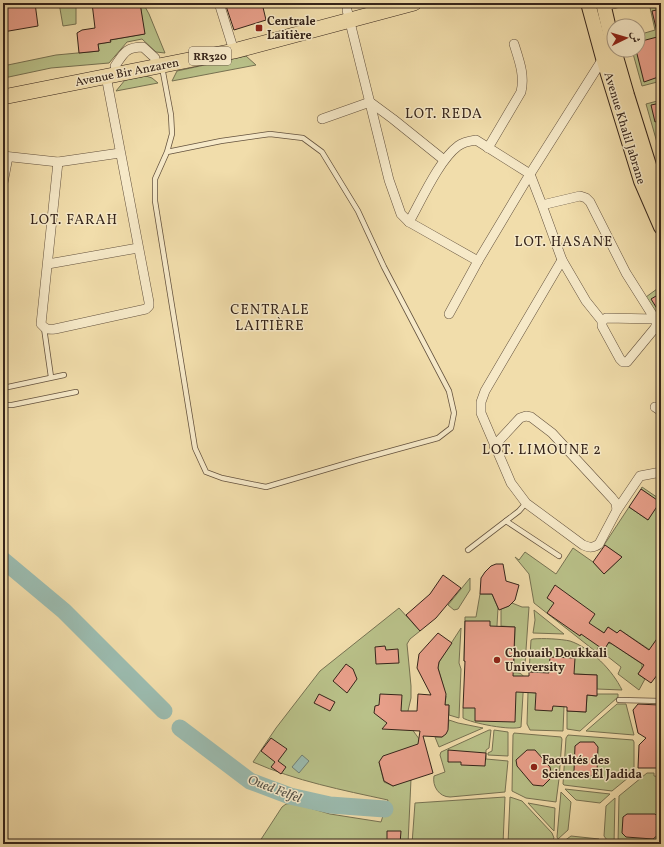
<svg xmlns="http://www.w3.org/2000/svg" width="664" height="847" font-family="Vollkorn,Amiri,serif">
<rect width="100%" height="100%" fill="#f1ddab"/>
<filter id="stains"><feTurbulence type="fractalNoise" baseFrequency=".005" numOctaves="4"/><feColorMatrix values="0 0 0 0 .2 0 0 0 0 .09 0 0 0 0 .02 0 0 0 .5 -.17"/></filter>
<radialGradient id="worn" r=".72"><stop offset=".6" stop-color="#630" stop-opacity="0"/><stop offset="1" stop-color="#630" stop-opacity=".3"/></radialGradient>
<!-- green -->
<g fill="#b9c189" stroke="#777252">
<path d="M59,3H70V5L76,4V24L63,26Z"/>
<path d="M140,3H143L149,14L165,53L156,52L142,39L127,42L109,63L51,68L4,78L3,66L56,55L99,51L98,44L110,42V40L144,34Z"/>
<path d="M649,3H661V81L642,86L632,50H638V35L655,30Z"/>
<path d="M246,56L256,65L172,81L177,71Z"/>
<path d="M146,76L152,78L158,83L116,91L125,80Z"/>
<path d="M661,100V145L658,146L646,104Z"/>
<path d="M661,286V320L646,297Z"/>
<path d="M642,487L661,500V633L656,654L620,630L617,633L608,627L604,633L598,629L599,646L596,651H595L534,603L529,574L515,557L519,560L525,552L556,574L573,548L593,562L604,574L622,557L604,545L629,507L648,520L659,502L641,489Z"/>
<path d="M470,578V590L458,609L454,610L448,605Z"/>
<path d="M480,594H492L498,608L495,661L493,662L464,661L465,617H476Z"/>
<path d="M512,603L522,607H529L525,664L522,666H514L515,627L501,626V609L509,606Z"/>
<path d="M399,608L420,631L410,639L407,644L411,686V698L408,711L409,725L422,743L379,762L384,782L393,786L411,779L408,844H258L282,807L286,804L293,803L330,814L381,822L388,800C342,790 296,781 253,762L276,728L320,671Z"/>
<path d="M534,610L564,634L533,633L535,620Z"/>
<path d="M461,628L459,663L461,669L459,718L449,715V705H445L446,696L430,694L444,689L438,668L439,662Z"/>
<path d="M533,639C543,638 561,639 570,641C591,648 613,671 622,690L597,689V675L529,672L531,640Z"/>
<path d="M608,643L612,644L642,664V668L638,674L645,679L639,690L618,674L621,667L607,656H603L602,653Z"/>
<path d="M509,673C515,673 522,671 524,678L521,727C512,731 471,723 463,718V708Z"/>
<path d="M528,692L536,693L564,706L563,731L530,730L527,724Z"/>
<path d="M597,694H618V697L580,731L567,729V711L586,712L587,695L596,696Z"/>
<path d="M617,704H626L634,735L586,731Z"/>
<path d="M449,720L458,723L483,728L439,747L435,737H442C448,733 448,727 449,720Z"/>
<path d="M489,730H491L489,748L486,750V759L508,761L505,792L450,797C439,797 432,786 434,776L445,772L440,755L441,752Z"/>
<path d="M494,730L508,732V756L488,755V753L492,751Z"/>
<path d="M514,733L561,737L562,739L559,779L556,802L526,798L512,791L513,735Z"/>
<path d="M568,735L633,740L634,742V773L612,791L564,785L563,784L566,738Z"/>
<path d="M647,773H654V776L661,777L659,841L655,844H618L619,796Z"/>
<path d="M565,789L610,794L600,803L576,800Z"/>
<path d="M561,792L571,802L568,830L558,839L557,837Z"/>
<path d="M505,797L503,844H412L415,803Z"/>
<path d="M510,797L522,801L552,833L554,838L550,844H508Z"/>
<path d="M615,798L614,844H610L604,836L606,806Z"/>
<path d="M528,803L555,808L554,831L552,829Z"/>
<path d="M571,836L599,839L603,844H560Z"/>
</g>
<!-- water -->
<path fill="#9bbbaf" stroke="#727f73" d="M302,755L309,761L299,773L292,767Z"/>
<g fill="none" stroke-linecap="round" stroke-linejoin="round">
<!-- river -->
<g stroke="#9bbbaf" stroke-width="17">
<path d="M3,560L64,611L164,711"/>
<path d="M180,728L250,781L290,796L330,805L385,809"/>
</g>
</g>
<!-- building -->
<g fill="#e9a08b" stroke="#35241a">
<path d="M3,3H35L38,26L3,32Z"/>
<path d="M92,3H102V6L124,3H140L145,34L110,40L111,42L98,44L99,51L79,53L77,33L82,30L95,28Z"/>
<path d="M225,3H262L266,20L234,30Z"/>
<path d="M661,9V36H658L652,11Z"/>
<path d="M661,36V76L644,82L636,50H638V42Z"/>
<path d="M661,103V120L655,122L651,105Z"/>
<path d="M661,293V315L651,299Z"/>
<path d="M641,489L660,502L648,520L629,507Z"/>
<path d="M605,545L622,557L604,574L593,562Z"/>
<path d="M496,564H503L506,581L519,585L515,600L509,606L499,610L492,594H480L481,578L485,572L491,566Z"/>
<path d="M443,575L461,588L436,618L420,631L406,615L430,594Z"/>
<path d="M555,585L595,614L589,623L604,633L608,627L617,633L620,630L649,650L661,633V670L651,683L638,674L644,665L609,642L604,650L581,634L580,636L547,613L554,603L547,598Z"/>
<path d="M465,621H490V626L515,627L513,676H529V672L549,673L550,657L575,658L574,674L597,675V696L587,695L586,712L567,711V707L553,706L552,711L535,710L536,693L516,692L515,722L475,721V708H463L465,661H464Z"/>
<path d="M438,633L452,643L439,662L438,668L446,694L445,705H449L448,730L446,734L442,737L423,736L433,773L393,786L384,781L379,762L383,756L418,744L420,731L382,729L387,723L374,713L375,706L379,705L380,694L402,695L401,711H417L418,694L431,695L417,668L419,654Z"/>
<path d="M385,646L386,650L398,649L399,663L376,664L375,647Z"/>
<path d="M346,664L353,669L357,679L347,693L333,681Z"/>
<path d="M319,694L335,702L330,711L314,703Z"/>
<path d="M638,704L659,705V717H661V768H638L639,745L646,738L638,733L633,710Z"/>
<path d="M271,738L287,749L278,761L286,767L281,774L271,767L275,762L261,751Z"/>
<path d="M580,742H594L598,747L597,773L593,776H578L574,771L575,746Z"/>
<path d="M448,750L486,753L485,766L461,765V762H448Z"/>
<path d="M527,750H535L550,767L552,777L543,786L533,785L517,766L516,760Z"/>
<path d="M627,814H655L660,819L659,834L653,839L626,837L622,833L623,817Z"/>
<path d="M387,831H401L400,844H387Z"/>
</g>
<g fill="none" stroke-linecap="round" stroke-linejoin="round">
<!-- service casing -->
<g stroke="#64523e" stroke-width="6">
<g id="service">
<path d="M162,67L171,115L172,134L167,152L155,179V201L195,448L206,472L222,478L266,487L358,460L438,438L451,428L454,413L449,391L384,267L358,211L322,152L303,138L270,134L221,141L167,152"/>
<path d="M44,328L51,377"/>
<path d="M3,389L8,387L64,375"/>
<path d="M3,405H12L76,392"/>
<path d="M506,521L559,556"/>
<path d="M468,550L519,511L526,503"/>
<path d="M619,700L661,701"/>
</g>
</g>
<!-- minor casing -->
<g stroke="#64523e" stroke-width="10">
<g id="minor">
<path d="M219,3L234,51"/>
<path d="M603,6L617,3"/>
<path d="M347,10L389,180L401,214L409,222L478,261"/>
<path d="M115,66C124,53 126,47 143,47L155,58"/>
<path d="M322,119L370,102L393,119L444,160"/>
<path d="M488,148L521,92C525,75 519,60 514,44"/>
<path d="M3,156L58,162L120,153"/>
<path d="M58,162L41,324C45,329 48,330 55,329L146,309L149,306V302L106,76"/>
<path d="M3,183L8,157"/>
<path d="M409,222C421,201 439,160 458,146C463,142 469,141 476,140L530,174L542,205L562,260L586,301L602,321V326L620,359L623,362H627L655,328L657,323L655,319L626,273L590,202L586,198L580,196L542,205"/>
<path d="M48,264L138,248"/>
<path d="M449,314L478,261L530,174L604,57"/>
<path d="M602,321L606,318L655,319"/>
<path d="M655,407L661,411"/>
<path d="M494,446L520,418L526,416L531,417L552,433L612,498L616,503L617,510L599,544C593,548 590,548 583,545L526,503L511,483L481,413V402L485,391L562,260"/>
<path d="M617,510L640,476L661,472"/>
</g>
</g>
<!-- primary casing -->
<g stroke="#35241a" stroke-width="16">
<g id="primary">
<path d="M588,3L603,58L641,181L661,227"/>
<path d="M603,3L614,50L627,95L653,178L661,196"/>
</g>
</g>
<!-- trunk casing -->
<g stroke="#35241a" stroke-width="16">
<path id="trunk" d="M3,97L234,51L414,3"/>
</g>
<!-- service -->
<use href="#service" stroke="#f6e9c8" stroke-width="4.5"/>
<!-- minor -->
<use href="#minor" stroke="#f6e9c8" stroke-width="9"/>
<!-- primary -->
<use href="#primary" stroke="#f1ddab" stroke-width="14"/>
<!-- trunk -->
<use href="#trunk" stroke="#f1ddab" stroke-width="15"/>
</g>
<!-- markers -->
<g fill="#8f2418" stroke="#f6e9c8" stroke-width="1.5">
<rect x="255" y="24" width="8" height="8" rx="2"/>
<circle cx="497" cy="660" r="4"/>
<circle cx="534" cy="767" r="4"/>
</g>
<g text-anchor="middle" stroke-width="3" stroke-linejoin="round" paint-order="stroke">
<!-- shield labels -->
<rect fill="#f6e9c8" stroke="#6f5f4e" stroke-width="1" x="189" y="47" width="42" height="18" rx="3"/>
<g font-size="11" font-weight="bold" fill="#35241a">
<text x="210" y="60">RR320</text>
</g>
<!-- poi labels -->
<g font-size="12" font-weight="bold" fill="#35241a" stroke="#f6e9c8" text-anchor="start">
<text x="267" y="25">Centrale<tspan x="267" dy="14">Laitière</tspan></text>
<text x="505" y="657">Chouaib Doukkali<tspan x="505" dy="14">University</tspan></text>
<text x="542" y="764">Facultés des<tspan x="542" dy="14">Sciences El Jadida</tspan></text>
</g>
<!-- street labels -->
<g font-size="12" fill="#35241a" stroke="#f6e9c8">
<text transform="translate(127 72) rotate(-11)" y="4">Avenue Bir Anzaren</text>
<text transform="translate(625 128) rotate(73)" y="4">Avenue Khalil Jabrane</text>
</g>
<!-- water labels -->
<g font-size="13" font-style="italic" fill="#545147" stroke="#f6e9c8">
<text transform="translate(275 788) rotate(21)" y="5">Oued Felfel</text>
</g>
<!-- quarter labels -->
<g font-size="14" letter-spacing="1" fill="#35241a" stroke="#f6e9c8">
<text x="444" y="118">LOT. REDA</text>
<text x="74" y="224">LOT. FARAH</text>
<text x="564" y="246">LOT. HASANE</text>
<text x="270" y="314">CENTRALE<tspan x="270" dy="16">LAITIÈRE</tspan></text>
<text x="542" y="454">LOT. LIMOUNE 2</text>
</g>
</g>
<!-- margin -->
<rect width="664" height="847" fill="none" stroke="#f1ddab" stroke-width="16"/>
<rect x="4" y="4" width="656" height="839" fill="none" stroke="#35241a" stroke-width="2"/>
<rect x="8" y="8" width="648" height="831" fill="none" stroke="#35241a"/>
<!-- north arrow -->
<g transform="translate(626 38) rotate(85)"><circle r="19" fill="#f6e9c8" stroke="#a99a82"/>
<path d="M0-3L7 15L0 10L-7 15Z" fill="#8f2418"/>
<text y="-6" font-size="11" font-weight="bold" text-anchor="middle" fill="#35241a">ش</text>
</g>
<rect width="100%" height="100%" filter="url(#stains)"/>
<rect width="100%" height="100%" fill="url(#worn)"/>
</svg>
